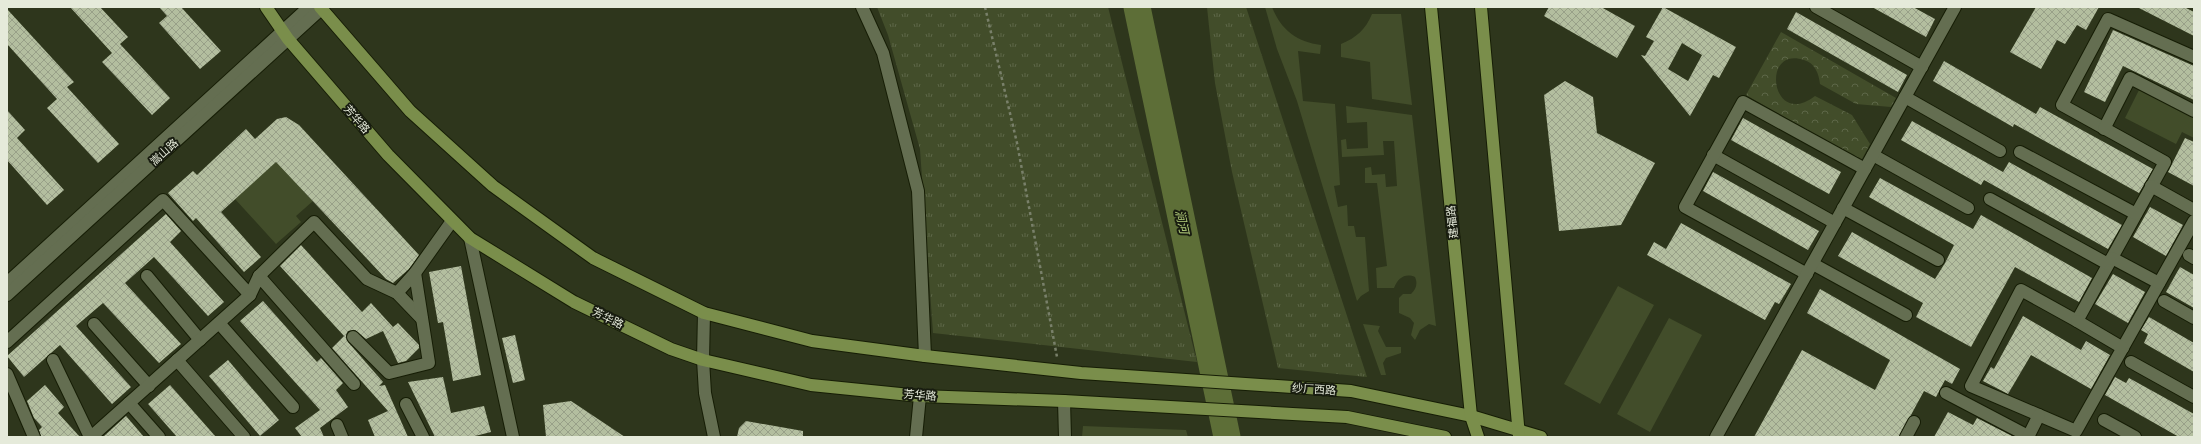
<svg xmlns="http://www.w3.org/2000/svg" width="2201" height="444" font-family="Signika,'Noto Sans SC',sans-serif">
<defs>
<pattern id="forest-crowns" width="20" height="18" patternUnits="userSpaceOnUse"><rect width="20" height="18" fill="#424d2a"/><path d="M2 6a3 3 0 1 1 6 0M12 15a3 3 0 1 1 6 0" fill="none" stroke="#5d6748"/></pattern>
<pattern id="park-tufts" width="24" height="20" patternUnits="userSpaceOnUse"><rect width="24" height="20" fill="#424d2a"/><path d="M3 7l-1-3M5 7V3M7 7l1-3M15 17l-1-3M17 17v-4M19 17l1-3" fill="none" stroke="#5d6748"/></pattern>
<pattern id="building-cross-hatch" width="8" height="8" patternUnits="userSpaceOnUse"><rect width="8" height="8" fill="#b3be9f"/><path d="M0 0l8 8M0 8l8-8" fill="none" stroke="#98a088"/></pattern>
</defs>
<rect width="100%" height="100%" fill="#2e361c"/>
<!-- green -->
<g fill="#424d2a">
<path d="M1265,7H1272C1281,30 1297,42 1321,45L1320,54L1298,51L1303,101L1335,104L1340,185L1334,186L1338,207L1347,205L1348,226H1354L1356,237H1365L1369,291L1361,296L1357,301L1297,101L1277,49Z"/>
<path d="M1372,14H1401L1412,105L1372,99L1370,62L1341,57V44C1356,38 1366,29 1372,14Z"/>
<path d="M2139,90L2194,118V138L2182,132L2176,144L2125,118Z"/>
<path d="M1346,106L1412,115L1436,326L1429,324L1420,330L1415,340L1411,335L1414,323L1410,318L1399,313V298L1403,294H1411C1416,289 1418,284 1415,277C1405,273 1398,278 1394,288H1377L1376,268L1387,266L1377,183H1365V168L1371,167L1372,175L1385,174L1386,187L1397,186L1394,141H1383L1384,155L1342,157L1341,140L1346,139L1347,149L1368,148L1367,122L1347,123Z"/>
<path d="M276,162L313,201L296,216L301,222L276,244L235,199Z"/>
<path d="M1618,286L1654,305L1600,404L1564,384Z"/>
<path d="M1669,318L1702,335L1650,432L1617,414Z"/>
<path d="M1363,324L1380,326L1378,331L1386,347H1401V353L1386,358L1383,363L1386,375H1381Z"/>
<path d="M1083,426L1186,430L1188,437H1082Z"/>
</g>
<!-- forest -->
<path fill="url(#forest-crowns)" d="M1781,32L1896,98L1891,107L1856,104L1820,84C1819,74 1815,63 1804,60C1760,45 1771,130 1815,96L1852,115L1870,144L1861,161L1746,95Z"/>
<!-- park -->
<g fill="url(#park-tufts)">
<path d="M877,7H1108L1197,362L933,333L920,149L888,35Z"/>
<path d="M1207,7H1246L1367,377L1278,368L1232,172L1215,83Z"/>
</g>
<g fill="none" stroke-linecap="round" stroke-linejoin="round">
<!-- river -->
<path stroke="#5d6e37" stroke-width="27" d="M1137,7L1227,437"/>
</g>
<!-- building -->
<g fill="url(#building-cross-hatch)" fill-rule="evenodd">
<path d="M70,7H100L128,37L120,44L170,98L152,115L102,62L112,53Z"/>
<path d="M159,7H181L221,51L200,69L159,23L167,16Z"/>
<path d="M1549,7H1601L1635,26L1617,58L1544,16Z"/>
<path d="M1663,7L1736,47L1719,78L1713,75L1690,116L1641,55L1645,56L1654,41L1646,37ZM1682,43L1702,55L1688,81L1668,69Z"/>
<path d="M1872,7H1913L1935,19L1926,37Z"/>
<path d="M2036,7H2099L2086,30L2077,25L2065,44L2057,40L2041,69L2010,52Z"/>
<path d="M2137,7H2184L2194,12V36Z"/>
<path d="M7,9L74,82L67,87L119,144L98,163L47,108L57,99L7,44Z"/>
<path d="M1796,12L1907,75L1898,92L1787,29Z"/>
<path d="M2113,30L2194,66V100L2123,66L2105,102L2084,92Z"/>
<path d="M1944,61L2036,114L2040,107L2153,169L2139,193L2014,124L2013,127L1933,81Z"/>
<path d="M1565,81L1593,97L1597,133L1655,163L1621,225L1559,231L1544,95Z"/>
<path d="M7,110L25,130L17,138L64,190L47,205L7,160Z"/>
<path d="M286,117L299,125L419,255L409,269L393,283L386,279L276,162L221,212L261,257L244,272L196,218L193,221L168,193L193,171L197,175L246,129L255,139L277,119Z"/>
<path d="M1743,118L1841,172L1829,194L1731,140Z"/>
<path d="M1912,121L2003,172L2009,162L2122,225L2108,249L1984,180L1981,185L1901,140Z"/>
<path d="M2185,138L2194,142V186L2168,172Z"/>
<path d="M1713,172L1819,231L1808,250L1703,191Z"/>
<path d="M1880,178L1973,229L1981,215L2092,278L2079,302L2015,267L1971,347L1916,317L1923,303L1838,256L1852,232L1935,279L1945,263L1954,245L1869,197Z"/>
<path d="M2150,207L2183,225L2166,256L2133,237Z"/>
<path d="M166,214L181,231L170,242L224,302L208,316L154,257L125,283L181,344L159,363L103,303L76,326L131,387L112,404L60,345L24,377L7,356Z"/>
<path d="M1681,223L1791,284L1779,304L1775,302L1765,320L1647,255L1654,242L1666,249Z"/>
<path d="M301,245L362,312L371,303L393,327L398,323L419,345V348L406,361L398,363L383,331L366,339L355,330L348,331L346,335L348,342L383,382L379,386L385,385L408,437H375L368,420L388,411L332,348L344,336L280,266Z"/>
<path d="M461,266L481,375L453,381L443,322L438,323L429,272Z"/>
<path d="M2180,267L2194,275V308L2166,292Z"/>
<path d="M2113,274L2145,292L2128,323L2095,304Z"/>
<path d="M1820,289L1960,369L1952,384L1945,380L1936,397L1924,391L1899,437H1754L1802,350L1875,390L1890,360L1807,313Z"/>
<path d="M263,301L317,362L321,358L343,383L336,390L348,407L320,428L324,437H302L295,428L320,410L240,321Z"/>
<path d="M2023,316L2081,350L2086,341L2110,355L2091,389L2031,355L2008,394L1983,381L1991,367L1994,369Z"/>
<path d="M2149,317L2194,343V372L2144,343L2148,334L2141,330Z"/>
<path d="M515,335L525,380L513,383L502,338Z"/>
<path d="M228,360L279,420L260,436L209,376Z"/>
<path d="M443,377L451,413L484,406L491,432L471,437H435L408,382Z"/>
<path d="M2115,377L2126,383L2129,378L2194,414V437H2179L2105,395Z"/>
<path d="M45,385L64,407L58,413L80,437H41L39,430L42,427L34,418L27,401Z"/>
<path d="M170,385L216,437H177L148,404Z"/>
<path d="M571,401L625,437H546L543,405Z"/>
<path d="M1948,412L1973,425L1977,418L2014,437H1934Z"/>
<path d="M126,416L144,437H103Z"/>
<path d="M746,421L803,431V437H737L739,428Z"/>
</g>
<g fill="none" stroke-linecap="round" stroke-linejoin="round">
<!-- minor casing -->
<g stroke="#161d05" stroke-width="14">
<g id="minor">
<path d="M862,7L883,53L918,191L925,356"/>
<path d="M1816,7L1922,67"/>
<path d="M2194,57L2108,19L2062,105L2165,162L2077,321L2021,290L1971,386L2076,431L2194,221"/>
<path d="M1905,97L2000,151"/>
<path d="M2104,129L2130,78L2194,111"/>
<path d="M2020,152L2136,214"/>
<path d="M1713,155L1835,223"/>
<path d="M1873,155L1968,208"/>
<path d="M2151,186L2194,210"/>
<path d="M1990,199L2108,264"/>
<path d="M1843,208L1938,260"/>
<path d="M470,238L513,437"/>
<path d="M2189,255L2194,258"/>
<path d="M2112,258L2159,283"/>
<path d="M1813,264L1906,315"/>
<path d="M1807,274L1685,207L1743,102L1865,169"/>
<path d="M147,276L200,340"/>
<path d="M259,276L314,222L367,279L397,293L422,319"/>
<path d="M7,283L309,7"/>
<path d="M397,293L415,273L452,221"/>
<path d="M7,295L321,9"/>
<path d="M2164,301L2194,318"/>
<path d="M704,313L703,360L705,393L714,437"/>
<path d="M2077,321L2123,348"/>
<path d="M219,323L293,407"/>
<path d="M94,324L149,386"/>
<path d="M353,337L389,373L429,363L415,273"/>
<path d="M7,342L163,200L250,295L259,276L354,384"/>
<path d="M53,360L90,437"/>
<path d="M177,360L244,437"/>
<path d="M2131,362L2194,397"/>
<path d="M7,374L34,437"/>
<path d="M1946,393L2028,436"/>
<path d="M1064,401L1065,437"/>
<path d="M129,403L159,437"/>
<path d="M406,404L423,437"/>
<path d="M2104,420L2135,437"/>
<path d="M337,425L342,437"/>
<path d="M91,437L250,295"/>
<path d="M916,437L920,396"/>
<path d="M1716,437L1955,7"/>
<path d="M1906,437L1914,422"/>
<path d="M2028,437L2039,415"/>
</g>
</g>
<!-- major casing -->
<g stroke="#161d05" stroke-width="14">
<g id="major">
<path d="M266,7L288,39L388,155L470,238L574,302L671,349L703,360L811,385L920,396L1064,401L1347,417L1445,437"/>
<path d="M320,7L410,111L493,186L593,258L704,313L812,341L925,356L1081,373L1351,391L1471,416L1541,437"/>
<path d="M1431,7L1471,416L1478,437"/>
<path d="M1481,7L1519,436"/>
</g>
</g>
<!-- path -->
<path stroke="#79806a" stroke-width="2.5" stroke-dasharray="3 3" stroke-linecap="butt" d="M985,7L1017,143L1057,357"/>
<!-- minor -->
<use href="#minor" stroke="#646e51" stroke-width="12"/>
<!-- major -->
<use href="#major" stroke="#7a8e4b" stroke-width="12"/>
</g>
<g text-anchor="middle" stroke-width="4" stroke-linejoin="round" paint-order="stroke">
<!-- street labels -->
<g font-size="11" fill="#e5eada" stroke="#181c10">
<text transform="translate(357 119) rotate(49)" y="4">芳华路</text>
<text transform="translate(164 152) rotate(-42)" y="4">嵩山路</text>
<text transform="translate(1452 222) rotate(-96)" y="4">建福路</text>
<text transform="translate(608 318) rotate(26)" y="4">芳华路</text>
<text transform="translate(1314 389) rotate(4)" y="4">纱厂西路</text>
<text transform="translate(920 395) rotate(4)" y="4">芳华路</text>
</g>
<!-- water labels -->
<g font-size="12" font-style="italic" fill="#b5cf7c" stroke="#181c10">
<text transform="translate(1182 222) rotate(78)" y="4">涧河</text>
</g>
</g>
<!-- border -->
<rect width="2201" height="444" fill="none" stroke="#e5eada" stroke-width="16"/>
</svg>
